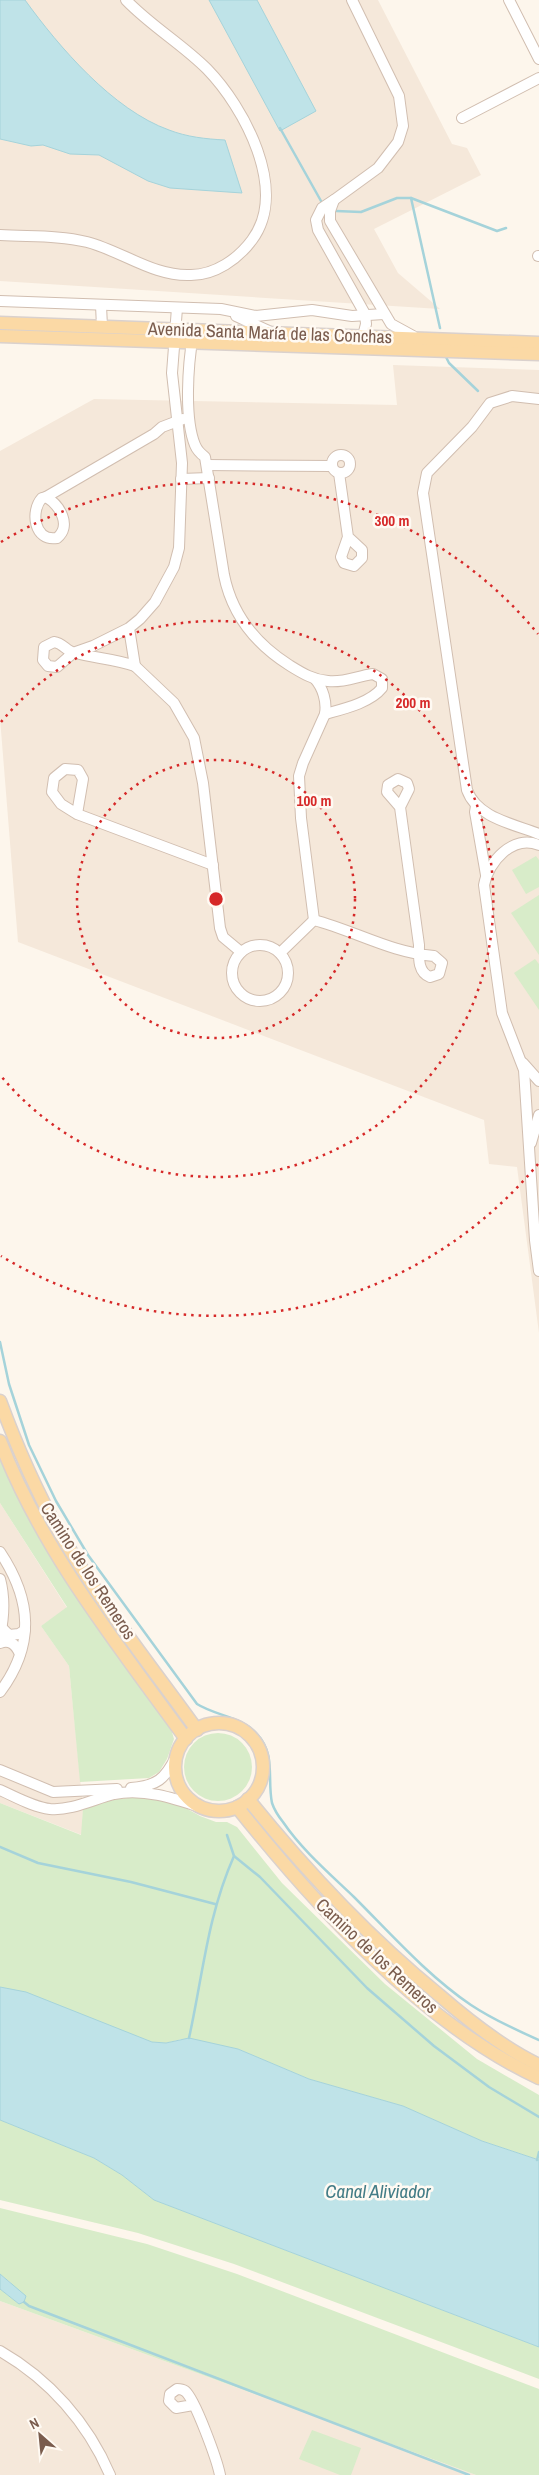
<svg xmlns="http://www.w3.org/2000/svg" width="539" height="2475" font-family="'Archivo Narrow',sans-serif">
<rect width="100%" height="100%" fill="#fdf6ec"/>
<!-- residential -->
<g fill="#f5e8da">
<path d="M0,0H378L452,144L467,148L481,175L374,229L398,273L440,309L0,281Z"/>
<path d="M393,365L539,370V1333L517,1167L489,1164L484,1120L18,942L0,718V451L94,399L397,405Z"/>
<path d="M0,1503L67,1608L41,1626L69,1666L83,1808L82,1835L0,1803Z"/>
<path d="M0,2301L476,2475H0Z"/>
</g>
<!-- green -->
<g fill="#d8ecc9">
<path d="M536,856L539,860V887L526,894L512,870Z"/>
<path d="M539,895V955L511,913Z"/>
<path d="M535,959L539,964V1010L514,973Z"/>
<path d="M0,1456L172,1732L174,1739L167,1759L159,1772L149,1778L80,1782L69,1666L41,1626L67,1607L0,1503Z"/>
<circle cx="218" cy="1767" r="34"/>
<path d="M139,1797L173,1801L200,1816L216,1822H227L237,1827L282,1883L385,1984L477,2059L539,2095V2160L482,2141L403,2106L309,2079L238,2049L182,2039L166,2043L152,2042L0,1987V1803L81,1835L83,1808L117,1799Z"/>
<path d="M0,2120L94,2158L122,2175L154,2200L539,2347V2379L234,2264L138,2233L0,2200Z"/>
<path d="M0,2208L147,2244L237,2274L539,2389V2475H476L0,2301V2289L19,2304L11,2283L0,2274Z"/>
<path d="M312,2430L361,2448L351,2475H340L299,2459Z"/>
</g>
<!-- water -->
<g fill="#bfe3e8" stroke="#a5d3da">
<path d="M0,0H25C59,47 113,110 169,130C187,137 206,139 225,140L242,193L170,188L148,181L99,155L70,154L43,145L31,146L0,139Z"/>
<path d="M209,0H257L316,111L280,131Z"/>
<path d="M0,1987L26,1992L152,2042L166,2043L189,2038L238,2049L309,2079L403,2106L482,2141L539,2160V2347L154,2200L122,2175L94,2158L0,2120Z"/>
<path d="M0,2274L26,2296L24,2302L19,2304L0,2289Z"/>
</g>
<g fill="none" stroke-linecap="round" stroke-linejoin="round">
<!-- stream -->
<g stroke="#a5d3da" stroke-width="2.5">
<path d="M280,128L321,201"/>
<path d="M336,211L361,212L397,198H411"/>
<path d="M440,328L411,198L497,231L506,228"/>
<path d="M446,357L449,363L478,391"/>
<path d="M0,1342L9,1384L29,1445L56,1501L88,1555L197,1704C216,1716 241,1716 257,1734C276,1754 267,1779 272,1803C274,1809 279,1817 283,1822C302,1850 330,1874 354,1897C391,1934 428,1976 471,2005C492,2019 516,2030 539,2040"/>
<path d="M227,1835L234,1856L260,1877L367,1988L434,2046L489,2087L539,2117"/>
<path d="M0,1847L38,1863L131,1882L215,1904"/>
<path d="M189,2038C203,1975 207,1917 234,1856"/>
<path d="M537,2160L539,2152"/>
<path d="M24,2302L29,2306L469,2475"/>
</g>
<!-- minor casing -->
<g stroke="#d1beb0" stroke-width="12">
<g id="minor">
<path d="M509,0L539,59"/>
<path d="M462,118L539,78"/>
<path d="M334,200L378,168L398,142L403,126L399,96L352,0"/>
<path d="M0,235C29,237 58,235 87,242C122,251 154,277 191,275C215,275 238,259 252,240C289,190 244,107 207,69C182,44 151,26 126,0"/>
<path d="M538,256H539"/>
<path d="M0,301L221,309L256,316L312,310L352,316L384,314"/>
<path d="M101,305L102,327"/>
<path d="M236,316L271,332"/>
<path d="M193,335C188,364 184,418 195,445C197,450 201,454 205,457L224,575C232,615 256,644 289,665C302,673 313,680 328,681C344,683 357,676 373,674L382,679V688C370,703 343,709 325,714"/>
<path d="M363,336L366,324L365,314L318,230L316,220L322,208L334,200L330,211V221L391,324L413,336"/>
<path d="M539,399L512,396L490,403L472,427L427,473L423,493L467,790C477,818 514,824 539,834"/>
<circle cx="341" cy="464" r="9"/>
<path d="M207,465L331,466"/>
<path d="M339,473L348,537L341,557L344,563L354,566L362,558V550L348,537"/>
<path d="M181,479L209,478"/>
<path d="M46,497L154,434L162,427L183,419"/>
<path d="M46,497C60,505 72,526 57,538C34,542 30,511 42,498Z"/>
<path d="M129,628L135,666C115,659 95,658 75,653C67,652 63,643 54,642L44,647L43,660L48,666L57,667L73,653L93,646L129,628L140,619L155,602L174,567L179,548L182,463L172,373L177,308"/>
<path d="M135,666L174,703L194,738L203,783L220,928L223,937L241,952"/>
<path d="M476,806L475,812L486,875"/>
<path d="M77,814L83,779L78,770L65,769L54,778L52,792L61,804L77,814L213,865"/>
<path d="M539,845C513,834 488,862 484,885L502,1013L524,1070L535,1240L539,1271"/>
<path d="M314,920L301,818L299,776L303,763L325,714C327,702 323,688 315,679"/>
<circle cx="260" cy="973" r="28"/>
<path d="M280,953L314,920C355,931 392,953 434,956L442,963L439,974L430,977C417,972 419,956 419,945L400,807L387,792L388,785L398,779L407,783L409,789L400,807"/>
<path d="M523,1063L539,1081"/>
<path d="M531,1143L539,1115"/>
<path d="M0,1552C32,1600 35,1645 0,1692"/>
<path d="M0,1579C5,1598 4,1617 0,1635"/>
<path d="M2,1628L9,1635L19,1634L25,1630"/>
<path d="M0,1643C10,1639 16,1645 20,1654"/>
<path d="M0,1770L53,1792L117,1789"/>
<path d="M131,1788C157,1786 165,1779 176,1757"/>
<path d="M0,1790C16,1797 33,1807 50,1809C71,1811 94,1799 114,1794C143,1788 173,1798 200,1807"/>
<path d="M0,2351C49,2379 88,2423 110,2475"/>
<path d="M193,2405L176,2408L169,2401L170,2394L177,2389C181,2389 182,2389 185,2391C195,2399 217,2460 220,2475"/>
</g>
</g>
<!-- major casing -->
<g stroke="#dad1cd" stroke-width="15">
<g id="major">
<path d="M0,323L539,343"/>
<path d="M0,336L539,354"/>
<path d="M0,1401C17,1447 36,1491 60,1533C100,1602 150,1665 197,1730"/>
<path d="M0,1441C42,1551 117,1644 186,1739"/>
<circle cx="219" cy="1767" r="44"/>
<path d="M248,1799C306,1871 368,1937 439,1995C469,2021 503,2048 539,2065"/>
<path d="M237,1807C316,1906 423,2024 539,2078"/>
</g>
</g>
<!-- minor -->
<use href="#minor" stroke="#fff" stroke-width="10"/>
<!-- major -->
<use href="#major" stroke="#fbd9a5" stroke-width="12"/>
</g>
<!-- distance rings -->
<g fill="none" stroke="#d62828" stroke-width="2.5" stroke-dasharray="2.5 5">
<circle cx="216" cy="899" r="139"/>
<path d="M1 722A278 278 0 1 1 1 1076"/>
<path d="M538 1164A417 417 0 0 1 1 1256M1 542A417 417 0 0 1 538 634"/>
</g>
<g text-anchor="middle" stroke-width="5" stroke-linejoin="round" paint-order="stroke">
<!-- street labels -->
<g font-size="18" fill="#7a5c4d" stroke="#fffaf3">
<text transform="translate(270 333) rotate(2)" y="6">Avenida Santa María de las Conchas</text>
<text transform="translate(88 1571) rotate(57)" y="6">Camino de los Remeros</text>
<text transform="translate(377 1956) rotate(43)" y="6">Camino de los Remeros</text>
</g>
<!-- water labels -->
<g font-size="19" font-style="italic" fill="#437c86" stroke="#fffaf3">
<text x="378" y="2198">Canal Aliviador</text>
</g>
</g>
<circle cx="216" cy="899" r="8" fill="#d62828" stroke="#fffaf3" stroke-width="2.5"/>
<g font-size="15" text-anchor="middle" font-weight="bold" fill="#d62828" stroke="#fffaf3" stroke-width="5" stroke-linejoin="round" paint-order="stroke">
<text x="392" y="526">300 m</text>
<text x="413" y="708">200 m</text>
<text x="314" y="806">100 m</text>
</g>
<!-- north arrow -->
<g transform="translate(40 2435) rotate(333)" stroke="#fffaf3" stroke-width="4" paint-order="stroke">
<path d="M0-4L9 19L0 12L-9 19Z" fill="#7a5c4d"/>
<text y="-8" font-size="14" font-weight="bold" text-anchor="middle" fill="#7a5c4d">N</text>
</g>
</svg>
